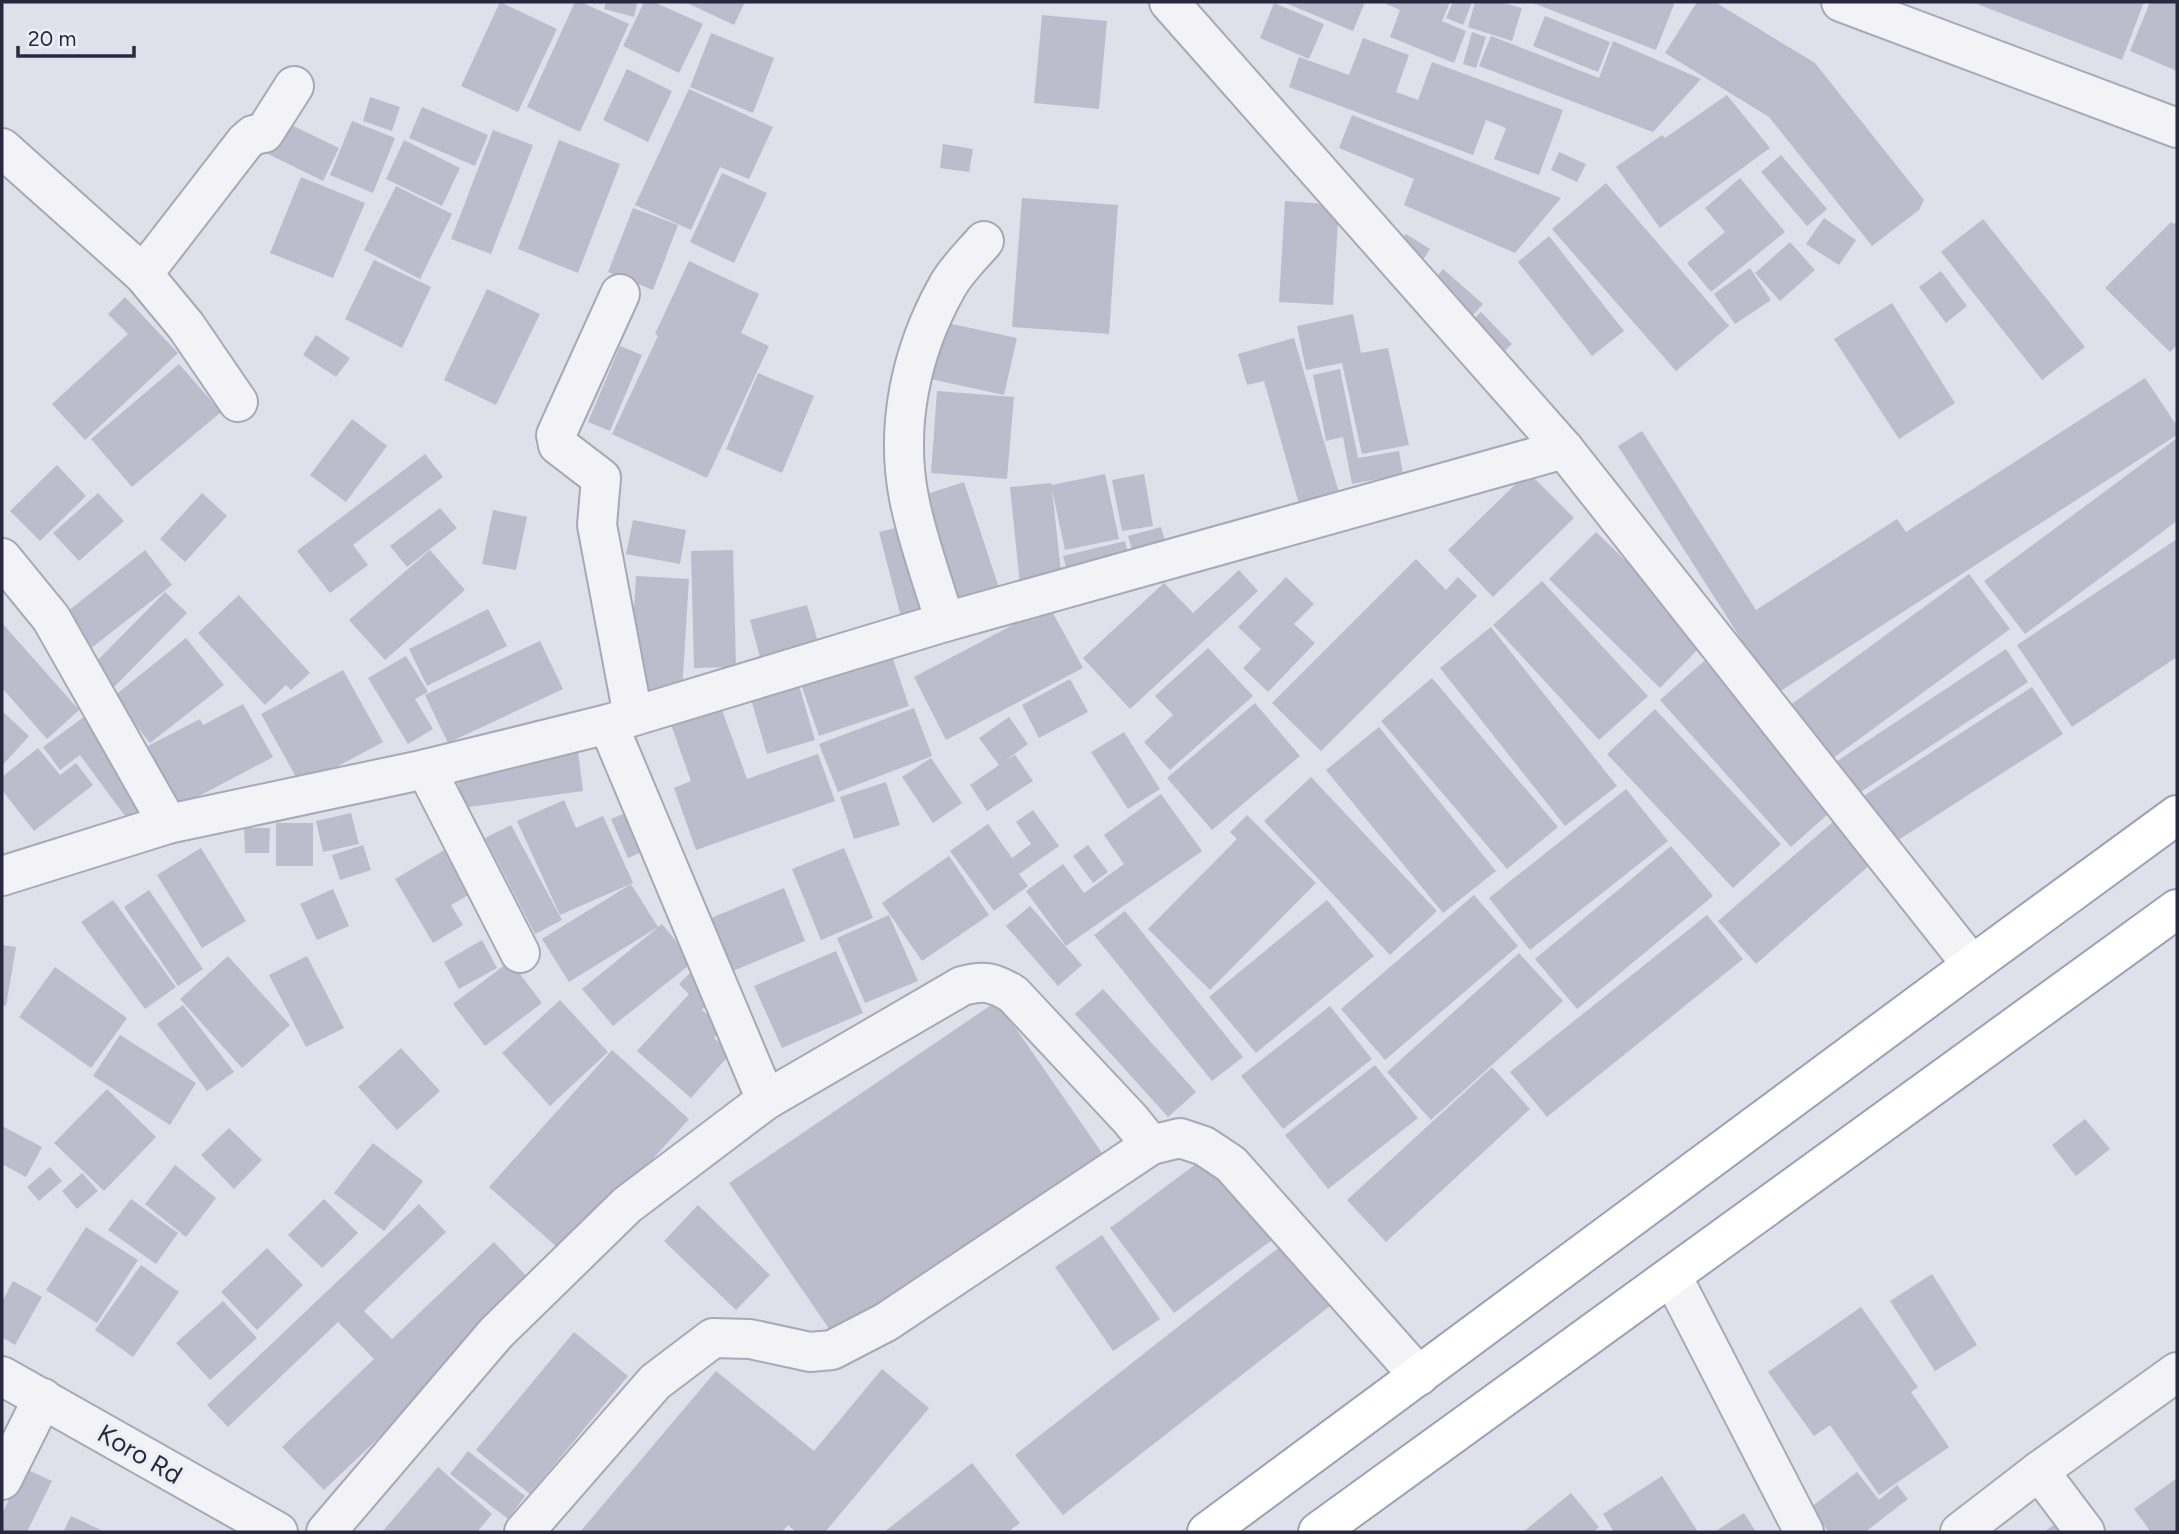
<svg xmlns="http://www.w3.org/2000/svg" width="2179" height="1534" font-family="Figtree,sans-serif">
<rect width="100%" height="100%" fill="#dfe0e9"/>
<!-- building -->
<g fill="#bcbdcc">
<path d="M500,2L557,29L518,112L461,86Z"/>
<path d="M575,2H581L629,24L580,132L527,107Z"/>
<path d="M606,2H628L637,4L634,17L604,9Z"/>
<path d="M644,2H654L703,24L679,73L623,46Z"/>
<path d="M685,2H745L734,25Z"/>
<path d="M1283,2H1365L1353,31Z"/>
<path d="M1382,2H1450L1442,21L1466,31L1454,63L1390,37L1400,10Z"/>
<path d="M1453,2H1472L1463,25L1446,18Z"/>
<path d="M1475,2H1500L1522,8L1512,41L1468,27Z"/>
<path d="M1530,2H1675L1656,50Z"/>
<path d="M1697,2H1715L1815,63L1924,200L1919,210L1872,246L1769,117L1665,53Z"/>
<path d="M1972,2H2144L2122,60Z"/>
<path d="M2150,2H2177V71L2130,51Z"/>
<path d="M1274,3L1324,24L1309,59L1260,38Z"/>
<path d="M1042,15L1107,21L1099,109L1034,103Z"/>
<path d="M1545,16L1610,42L1598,72L1533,46Z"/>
<path d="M1472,32L1486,37L1476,68L1463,64Z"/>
<path d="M711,33L774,58L753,113L690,87Z"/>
<path d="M1491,36L1599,78L1613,41L1701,79L1653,132L1479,66Z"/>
<path d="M1363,38L1409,55L1396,92L1418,100L1432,62L1563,110L1539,175L1494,159L1506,128L1486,120L1473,155L1289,87L1299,57L1349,75Z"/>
<path d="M627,69L672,91L648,142L603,120Z"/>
<path d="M689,89L773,127L749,179L720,167L691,230L635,205Z"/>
<path d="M1727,95L1770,148L1660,228L1616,167L1662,135L1665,138Z"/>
<path d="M370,97L400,107L392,131L363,121Z"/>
<path d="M422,107L488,135L475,166L409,138Z"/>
<path d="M1352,115L1561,198L1515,253L1404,205L1414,179L1339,148Z"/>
<path d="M279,119L339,148L323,181L264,152Z"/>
<path d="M352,121L395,138L373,193L330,175Z"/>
<path d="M493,130L533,145L491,254L451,239Z"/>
<path d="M404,140L460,168L442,206L386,179Z"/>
<path d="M559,140L620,164L578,273L518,249Z"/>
<path d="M943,144L973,149L969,172L940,168Z"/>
<path d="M1559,152L1586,164L1577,182L1551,170Z"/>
<path d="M1781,155L1827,209L1807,226L1761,172Z"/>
<path d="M722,173L767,193L734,263L690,242Z"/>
<path d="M301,177L365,203L333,278L270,253Z"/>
<path d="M1740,178L1785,232L1711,292L1687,263L1725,232L1705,208Z"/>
<path d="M1606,183L1729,326L1676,371L1552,229Z"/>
<path d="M396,186L452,214L420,279L364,250Z"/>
<path d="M1022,198L1118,205L1109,334L1012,327Z"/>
<path d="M1285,201L1339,205L1333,305L1279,302Z"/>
<path d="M633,208L678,225L653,290L608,272Z"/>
<path d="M1824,218L1856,240L1839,265L1806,244Z"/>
<path d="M1983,219L2085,347L2042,380L1941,252Z"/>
<path d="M2177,221V345L2170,352L2105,288L2171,222L2174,224Z"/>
<path d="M1406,234L1430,249L1417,269L1393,253Z"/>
<path d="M1549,236L1624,331L1592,356L1518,262Z"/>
<path d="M1790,242L1815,270L1780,301L1755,273Z"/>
<path d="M374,260L431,287L402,348L345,319Z"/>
<path d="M689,261L759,294L741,333L769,346L707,478L612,434L658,336L655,334Z"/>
<path d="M1750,268L1771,300L1735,324L1714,294Z"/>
<path d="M1443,269L1483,304L1465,324L1426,289Z"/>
<path d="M1941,271L1967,306L1946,323L1919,287Z"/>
<path d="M487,289L540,314L496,405L444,380Z"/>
<path d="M125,297L178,353L85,440L52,404L128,334L108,314Z"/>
<path d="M1892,303L1955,403L1899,439L1834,339Z"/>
<path d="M1481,312L1512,344L1495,360L1464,328Z"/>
<path d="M1353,314L1361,353L1388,348L1409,445L1362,454L1342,363L1306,370L1297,326Z"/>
<path d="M938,321L1017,338L1004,395L926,378Z"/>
<path d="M316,335L350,358L336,377L303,355Z"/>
<path d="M1294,338L1339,493L1299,504L1264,381L1247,385L1238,354Z"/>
<path d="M620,346L642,355L610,431L588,422Z"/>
<path d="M179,364L221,412L132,487L91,439Z"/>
<path d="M1340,369L1358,458L1399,451L1403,474L1352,484L1343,437L1326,441L1313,375Z"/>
<path d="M758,373L814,396L782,473L726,449Z"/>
<path d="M2145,378L2177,426V435L1776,694L1618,446L1642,431L1756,610L1897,519L1906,532Z"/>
<path d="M937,391L1014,397L1007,479L931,473Z"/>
<path d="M352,419L387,446L346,502L310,475Z"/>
<path d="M2177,438V521L2025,634L1984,581Z"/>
<path d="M425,454L443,477L353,545L368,565L330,593L297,551Z"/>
<path d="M57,465L86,496L40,541L10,511Z"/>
<path d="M1528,472L1574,518L1493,597L1448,550Z"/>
<path d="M1105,474L1119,539L1065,550L1052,490L1062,581L1020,585L1010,487L1051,483L1052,485Z"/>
<path d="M1144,474L1153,526L1122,531L1112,480Z"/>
<path d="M964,482L1002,597L961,609L924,495Z"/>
<path d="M98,493L124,521L79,561L53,533Z"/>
<path d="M202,493L227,516L185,562L160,539Z"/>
<path d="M440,508L457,528L407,567L390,546Z"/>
<path d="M493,510L527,517L516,570L482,564Z"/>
<path d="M633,520L686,530L680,564L626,554Z"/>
<path d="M912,524L936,613L902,621L879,532Z"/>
<path d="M1161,527L1169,555L1136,564L1128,536Z"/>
<path d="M1596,532L1707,640L1660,688L1549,579Z"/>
<path d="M2177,539V657L2072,727L2017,645Z"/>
<path d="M1125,541L1131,565L1069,579L1063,556Z"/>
<path d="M145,550L172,585L90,649L63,615Z"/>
<path d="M430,550L465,590L385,660L349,620Z"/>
<path d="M733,550L736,667L694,668L691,551Z"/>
<path d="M1416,559L1446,590L1458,577L1477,596L1321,751L1272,703Z"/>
<path d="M1239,570L1258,591L1130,709L1083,658L1164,583L1193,613Z"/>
<path d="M1969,574L2010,629L1829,761L1789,706Z"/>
<path d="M636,576L689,579L682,692L629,688Z"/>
<path d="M1286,577L1314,604L1294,624L1315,643L1268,692L1243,668L1261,649L1238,627Z"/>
<path d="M1542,581L1648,696L1599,740L1493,625Z"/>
<path d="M165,592L187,613L112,689L90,668Z"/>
<path d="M239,595L310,673L291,690L286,685L265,705L198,633Z"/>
<path d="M807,605L819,645L761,661L750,620Z"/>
<path d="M1049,606L1083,668L946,740L914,677Z"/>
<path d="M488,609L507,646L427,686L409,649Z"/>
<path d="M2,623L79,710L47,739L3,689L2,690Z"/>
<path d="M1491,627L1617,786L1565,826L1440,668Z"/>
<path d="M186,638L224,685L150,743L113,697Z"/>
<path d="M540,641L563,689L448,743L425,695Z"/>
<path d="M1208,648L1253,696L1170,770L1144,742L1173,715L1155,696Z"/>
<path d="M2006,649L2028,682L1853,797L1831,765Z"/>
<path d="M406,656L428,692L415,699L433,729L408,744L368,678Z"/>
<path d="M892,656L909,706L819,736L802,687Z"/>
<path d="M1704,661L1835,808L1791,847L1660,700Z"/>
<path d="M343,670L383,742L301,786L261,714Z"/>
<path d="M1432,678L1558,827L1507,869L1381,721Z"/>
<path d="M1070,679L1088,712L1039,738L1022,705Z"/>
<path d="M798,682L815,740L767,754L750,696Z"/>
<path d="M2032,687L2063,734L1892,844L1862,797Z"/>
<path d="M718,699L747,779L818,754L835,801L696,850L674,788L691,781L668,716Z"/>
<path d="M1255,703L1300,756L1212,830L1167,778Z"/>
<path d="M243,704L273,757L180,806L148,746L200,719L203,725Z"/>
<path d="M914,708L932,756L838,792L819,744Z"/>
<path d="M1655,709L1781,844L1733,888L1607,754Z"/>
<path d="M2,711L29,736L2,766Z"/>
<path d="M88,714L159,810L134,828L80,755L60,770L43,747Z"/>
<path d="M1009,717L1028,744L1005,761L1015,755L1033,781L987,811L970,785L999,765L979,738Z"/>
<path d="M1379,727L1496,871L1443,913L1326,770Z"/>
<path d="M1124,732L1160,789L1128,809L1091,752Z"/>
<path d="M38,748L60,775L76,763L93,785L34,831L2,790V777Z"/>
<path d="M578,751L583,791L462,808L456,767Z"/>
<path d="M931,758L962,803L933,823L902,777Z"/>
<path d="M1311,777L1437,911L1390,955L1264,821Z"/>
<path d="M886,782L900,825L854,839L840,797Z"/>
<path d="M1626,789L1668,841L1530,950L1489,898Z"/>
<path d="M1161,794L1202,851L1066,946L1026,891L1063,864L1084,893L1124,864L1104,835Z"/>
<path d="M564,800L576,828L603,816L633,883L560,915L517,821Z"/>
<path d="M633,810L649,849L628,858L611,819Z"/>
<path d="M1033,810L1059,846L1019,874L1028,886L994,911L950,851L988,824L1012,858L1031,844L1016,822Z"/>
<path d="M351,813L359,844L323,852L316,821Z"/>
<path d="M1247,815L1316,883L1210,990L1148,929L1237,839L1230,832Z"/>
<path d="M1834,821L1871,864L1756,964L1718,921Z"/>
<rect x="276" y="823" width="37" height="43"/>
<path d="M511,825L562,920L535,934L485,838Z"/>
<path d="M244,828H270L269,853H245Z"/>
<path d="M363,845L371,870L340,880L332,855Z"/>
<path d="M1088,845L1108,872L1093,883L1073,856Z"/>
<path d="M451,846L477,890L451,905L463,925L433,943L395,879Z"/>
<path d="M1671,846L1713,896L1577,1009L1535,959Z"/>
<path d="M201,848L246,921L202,948L157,875Z"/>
<path d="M844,848L873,918L821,940L792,869Z"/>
<path d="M949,856L989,915L922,961L882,903Z"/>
<path d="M631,884L658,927L569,982L542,939Z"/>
<path d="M784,888L805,941L728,973L706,920Z"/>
<path d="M333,889L349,926L317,940L300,904Z"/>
<path d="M149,890L203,969L178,986L124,907Z"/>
<path d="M1474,895L1518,946L1385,1060L1341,1009Z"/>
<path d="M113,900L176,987L145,1009L81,922Z"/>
<path d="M1327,900L1374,956L1256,1053L1209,997Z"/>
<path d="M1030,906L1082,965L1058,986L1006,926Z"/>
<path d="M1125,911L1243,1057L1212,1081L1094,935Z"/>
<path d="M889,915L918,981L865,1003L837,938Z"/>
<path d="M1707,915L1743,959L1547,1117L1510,1072Z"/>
<path d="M662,924L693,962L613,1026L582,989Z"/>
<path d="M482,940L497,968L459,989L444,962Z"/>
<path d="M2,945L16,947L6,1006L2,1005Z"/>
<path d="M836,951L863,1013L782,1048L754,986Z"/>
<path d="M1519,953L1563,1001L1431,1120L1387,1072Z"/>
<path d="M228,956L290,1025L242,1068L180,999Z"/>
<path d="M307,956L344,1028L306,1047L269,975Z"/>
<path d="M510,961L542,1003L485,1046L453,1004Z"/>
<path d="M55,967L127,1018L91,1068L19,1017Z"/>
<path d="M695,968L720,990L702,1010L723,1028L714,1038L731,1053L691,1098L637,1051L689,994L679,984Z"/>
<path d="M1103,989L1196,1092L1168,1117L1075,1014Z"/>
<path d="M560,1000L608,1052L550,1106L502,1053Z"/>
<path d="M997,1001L1102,1153L834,1336L729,1183Z"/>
<path d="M183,1005L234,1072L207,1091L157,1024Z"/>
<path d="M1330,1006L1372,1059L1283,1129L1241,1076Z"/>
<path d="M120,1035L196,1083L170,1125L93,1076Z"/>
<path d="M401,1048L440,1091L397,1130L358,1087Z"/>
<path d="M612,1050L689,1119L566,1255L489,1187Z"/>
<path d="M1375,1065L1418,1118L1328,1189L1285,1135Z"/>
<path d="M1492,1067L1530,1109L1386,1242L1347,1200Z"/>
<path d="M107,1089L156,1137L104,1191L54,1143Z"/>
<path d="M2085,1119L2110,1149L2076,1176L2052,1145Z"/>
<path d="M2,1126L42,1147L26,1177L2,1164Z"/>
<path d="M229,1128L262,1160L234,1189L201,1155Z"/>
<path d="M373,1143L423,1181L384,1231L334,1193Z"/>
<path d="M1208,1155L1272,1240L1174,1313L1110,1228Z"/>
<path d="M175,1165L216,1198L186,1237L145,1204Z"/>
<path d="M50,1167L62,1181L39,1201L27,1187Z"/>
<path d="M82,1173L98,1191L77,1209L62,1191Z"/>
<path d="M131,1199L178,1233L156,1264L108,1230Z"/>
<path d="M324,1199L358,1233L322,1268L288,1235Z"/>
<path d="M419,1204L446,1232L364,1311L392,1339L494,1242L537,1287L324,1490L282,1447L374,1359L338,1322L228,1427L207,1405Z"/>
<path d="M698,1205L770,1275L736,1310L664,1241Z"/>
<path d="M86,1227L138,1260L97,1323L46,1290Z"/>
<path d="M1102,1235L1160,1319L1113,1351L1055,1267Z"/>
<path d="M1287,1241L1335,1302L1063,1515L1015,1455Z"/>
<path d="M267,1248L303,1285L257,1330L221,1292Z"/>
<path d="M141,1265L179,1292L133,1357L95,1330Z"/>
<path d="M1932,1274L1977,1345L1935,1371L1890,1301Z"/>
<path d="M13,1281L42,1297L15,1345L2,1337V1302Z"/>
<path d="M223,1301L257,1338L210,1380L176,1343Z"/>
<path d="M1861,1307L1918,1387L1911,1392L1949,1447L1879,1495L1830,1425L1814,1436L1768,1372Z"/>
<path d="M574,1332L628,1376L530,1494L476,1450Z"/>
<path d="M882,1369L929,1408L825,1532H796L788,1525L782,1532H580L716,1371L814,1451Z"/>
<path d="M468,1451L525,1496L508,1519L450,1474Z"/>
<path d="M972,1463L1020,1523L1008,1532H884Z"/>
<path d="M438,1467L492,1514L477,1532H382Z"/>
<path d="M24,1468L52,1481L27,1532H2V1514Z"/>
<path d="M1857,1472L1879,1500L1897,1485L1908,1499L1865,1532H1829L1810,1508Z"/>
<path d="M1662,1476L1698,1532H1614L1603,1514Z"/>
<path d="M2177,1478V1532H2151L2134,1509Z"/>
<path d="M1571,1493L1599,1527L1593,1532H1523Z"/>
<path d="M1744,1513L1756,1532H1714Z"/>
<path d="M71,1516L105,1532H63Z"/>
<path d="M2062,1519L2071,1532H2044Z"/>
</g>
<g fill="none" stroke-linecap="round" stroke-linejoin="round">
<!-- minor casing -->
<g stroke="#a8a9b6" stroke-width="42">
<g id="minor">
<path d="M1169,2L1564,449L1972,965"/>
<path d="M1841,2L2177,128"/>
<path d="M2,148L143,274L186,326L238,402"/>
<path d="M143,274L245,142L253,135L264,133L294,86"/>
<path d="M620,294L556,435L558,445L601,478L597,525L633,716"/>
<path d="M2,558L51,618L168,824"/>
<path d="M945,622C933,582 917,539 909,498C895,426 911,351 947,287C956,270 972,255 984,241"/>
<path d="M608,724L766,1100"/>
<path d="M426,769L520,953"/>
<path d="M2,876L168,824L426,769L608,724L945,622L1564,449"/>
<path d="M1672,1276L1804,1532"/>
<path d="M2,1376L278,1532"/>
<path d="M2039,1471L2085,1532"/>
<path d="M2,1480L43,1398"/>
<path d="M326,1532L496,1333L627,1205L766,1100L962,986C984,980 993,982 1013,994L1130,1119L1151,1145L1180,1138L1204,1146L1231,1164L1419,1376"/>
<path d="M524,1532L655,1382L713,1338L750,1339L810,1352L832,1350L886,1322L1151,1145"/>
<path d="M1960,1532L2039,1471L2177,1372"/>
</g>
</g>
<!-- major casing -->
<g stroke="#9da0b5" stroke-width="42">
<g id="major">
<path d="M1207,1532L1972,965L2177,815"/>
<path d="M1318,1532L2177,909"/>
</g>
</g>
<!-- minor -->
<use href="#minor" stroke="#f2f2f7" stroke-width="38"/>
<!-- major -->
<use href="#major" stroke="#fff" stroke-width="38"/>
</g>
<g text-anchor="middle" stroke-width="7" stroke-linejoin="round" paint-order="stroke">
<!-- street labels -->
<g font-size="26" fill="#272940" stroke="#eeeff6">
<text transform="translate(140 1454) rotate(30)" y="9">Koro Rd</text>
</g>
</g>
<!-- border -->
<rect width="2179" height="1534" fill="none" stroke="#272940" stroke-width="7"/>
<!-- scale -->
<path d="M18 46v10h116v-10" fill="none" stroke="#272940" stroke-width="3.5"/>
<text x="28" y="46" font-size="21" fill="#272940" stroke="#eeeff6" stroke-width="5" paint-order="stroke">20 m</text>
</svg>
